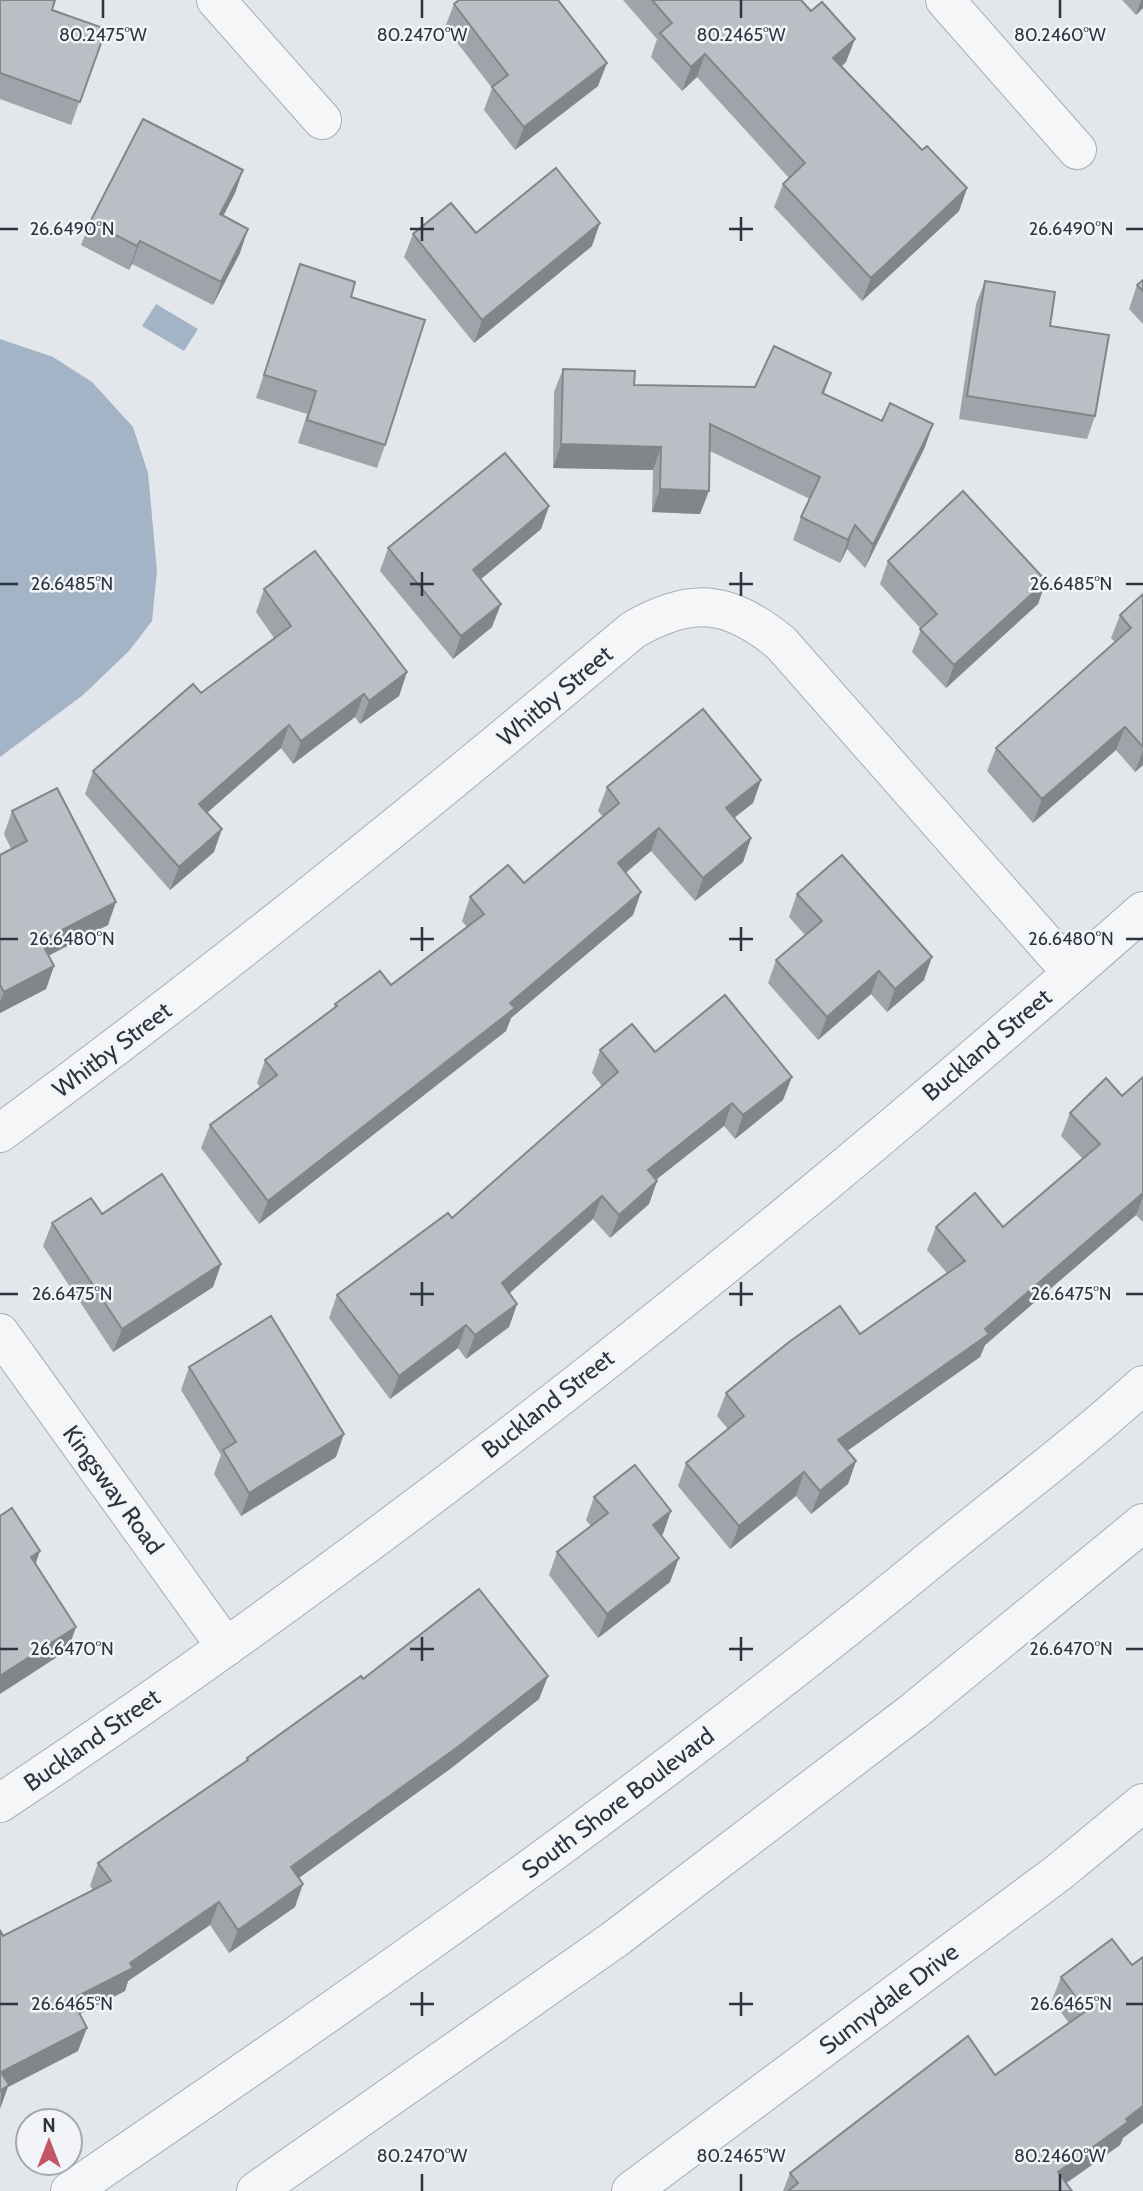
<svg xmlns="http://www.w3.org/2000/svg" width="1143" height="2191" font-family="Cabin,sans-serif">
<rect width="100%" height="100%" fill="#e3e6ea"/>
<!-- water -->
<g fill="#a2b4c6">
<path d="M156,304L198,329L184,351L142,326Z"/>
<path d="M0,339L53,357L92,382L133,427L148,473L157,571L152,621L129,651L83,695L0,757Z"/>
</g>
<g fill="none" stroke-linecap="round" stroke-linejoin="round">
<!-- minor casing -->
<g stroke="#a8adb4" stroke-width="40">
<g id="minor">
<path d="M216,0L322,120"/>
<path d="M945,0L1077,150"/>
<path d="M0,1133C218,973 426,804 633,630C692,596 729,600 781,643L1072,973"/>
<path d="M0,1333L226,1647"/>
<path d="M0,1803C402,1535 781,1230 1143,911"/>
<path d="M70,2191C367,1989 662,1781 940,1552C1008,1497 1078,1444 1143,1385"/>
<path d="M256,2191L615,1939L914,1711L1143,1523"/>
<path d="M631,2191L1058,1873L1143,1803"/>
</g>
</g>
<!-- minor -->
<use href="#minor" stroke="#f5f6f8" stroke-width="38"/>
</g>
<!-- wall -->
<g fill="#a0a4aa">
<path d="M0,0L52,10L106,29L71,125L0,99Z"/>
<path d="M623,0H801L846,62L842,66L922,150L967,188L959,211L862,301L774,207L783,184L789,178L697,77L682,91L651,57L657,39Z"/>
<path d="M1122,0H1143V8L1136,15Z"/>
<path d="M454,4L598,86L515,150L484,110L492,88L445,27Z"/>
<path d="M243,170L235,193L223,216L240,253L213,305L132,264L129,270L81,245L90,222Z"/>
<path d="M476,233L592,246L474,343L404,257L413,234Z"/>
<path d="M300,264L351,297L385,445L377,468L298,443L307,414L256,398Z"/>
<path d="M1143,280V324L1129,309L1137,285Z"/>
<path d="M985,281L1050,326L1095,416L1087,439L959,419L976,304Z"/>
<path d="M563,369L634,385L755,387L831,373L824,394L925,447L865,568L847,549L840,563L793,540L801,517L810,499L710,451L700,514L652,512L653,470L553,468L554,392Z"/>
<path d="M549,506L541,529L480,580L492,627L453,659L380,571L388,548Z"/>
<path d="M888,561L1046,581L1038,604L946,688L912,652L921,629L880,584Z"/>
<path d="M264,589L407,672L399,696L360,724L355,717L293,764L281,748L207,812L214,852L170,890L85,794L93,771L201,693L274,638L256,612Z"/>
<path d="M1143,594V765L1135,772L1116,750L1033,823L987,771L996,748L1115,642L1111,638L1120,615Z"/>
<path d="M761,780L753,803L734,818L751,838L743,862L695,901L651,851L626,873L641,892L633,915L511,1018L506,1031L259,1224L201,1148L210,1125L260,1087L257,1083L265,1060L334,1008L335,1004L391,985L467,927L462,921L470,897L524,883L603,817L598,811L607,787Z"/>
<path d="M12,811L108,925L48,956L54,966L46,989L0,1013V855L11,849L4,834Z"/>
<path d="M797,894L924,980L887,1012L871,994L818,1040L768,983L776,960L805,935L789,917Z"/>
<path d="M600,1050L655,1052L783,1100L735,1139L724,1126L656,1180L657,1181L649,1204L610,1238L593,1219L509,1293L517,1304L509,1327L466,1359L458,1348L390,1399L329,1318L337,1295L452,1218L602,1086L592,1073Z"/>
<path d="M1143,1077V1222L1136,1215L985,1345L980,1357L847,1451L856,1461L848,1484L811,1514L796,1496L730,1549L678,1486L686,1463L728,1429L717,1416L726,1393L860,1334L947,1273L927,1250L936,1227H1003L1083,1159L1061,1136L1070,1113L1122,1096Z"/>
<path d="M52,1223L221,1264L213,1287L113,1352L43,1246Z"/>
<path d="M189,1367L336,1457L241,1516L214,1474L221,1455L181,1390Z"/>
<path d="M594,1497L663,1534L661,1535L670,1582L598,1638L549,1575L557,1552L591,1526L586,1520Z"/>
<path d="M548,1676L539,1699L450,1769L299,1878L295,1907L229,1953L210,1925L128,1981L125,1991L80,2014L78,2051L8,2087L3,1936L93,1890L90,1886L98,1863L245,1762L247,1758L363,1679Z"/>
<path d="M1112,1939L1123,2138L1120,2145L1066,2183L1072,2191H783L790,2173L995,2075L1069,2023L1052,2000L1061,1977Z"/>
</g>
<!-- shaded-wall -->
<g fill="#82868b">
<path d="M1141,0H1143V8L1136,15Z"/>
<path d="M855,39L846,62L825,81L833,58Z"/>
<path d="M705,54L697,77L682,91L691,67Z"/>
<path d="M607,63L598,86L515,150L524,127Z"/>
<path d="M243,170L235,193L212,238L220,214Z"/>
<path d="M967,188L959,211L862,301L871,278Z"/>
<path d="M600,223L592,246L474,343L482,320Z"/>
<path d="M248,229L240,253L213,305L221,282Z"/>
<path d="M140,241L132,264L129,270L137,246Z"/>
<path d="M933,424L925,447L865,568L873,545Z"/>
<path d="M561,444L661,447L653,470L553,468Z"/>
<path d="M660,489L709,491L700,514L652,512Z"/>
<path d="M549,506L541,529L464,593L473,570Z"/>
<path d="M855,525L847,549L840,563L848,540Z"/>
<path d="M1046,581L1038,604L946,688L954,665Z"/>
<path d="M501,604L492,627L453,659L461,636Z"/>
<path d="M407,672L399,696L360,724L369,701Z"/>
<path d="M364,694L355,717L293,764L301,741Z"/>
<path d="M289,725L281,748L191,827L199,804Z"/>
<path d="M1125,727L1116,750L1033,823L1042,799Z"/>
<path d="M1143,750V765L1135,772Z"/>
<path d="M761,780L753,803L717,831L726,808Z"/>
<path d="M659,828L651,851L609,886L618,863Z"/>
<path d="M222,829L214,852L170,890L179,867Z"/>
<path d="M751,838L743,862L695,901L703,878Z"/>
<path d="M641,892L633,915L511,1018L506,1031L259,1224L268,1201L510,1003Z"/>
<path d="M116,902L108,925L32,964L41,941Z"/>
<path d="M932,957L924,980L887,1012L895,989Z"/>
<path d="M54,966L46,989L0,1013V1002L4,992Z"/>
<path d="M879,971L871,994L818,1040L827,1017Z"/>
<path d="M792,1077L783,1100L735,1139L743,1115Z"/>
<path d="M732,1103L724,1126L639,1193L648,1170Z"/>
<path d="M657,1181L649,1204L610,1238L619,1215Z"/>
<path d="M1143,1193V1197L1136,1215L985,1345L980,1357L830,1463L838,1440L985,1329Z"/>
<path d="M602,1196L593,1219L494,1307L502,1283Z"/>
<path d="M221,1264L213,1287L113,1352L122,1329Z"/>
<path d="M517,1304L509,1327L466,1359L475,1335Z"/>
<path d="M466,1325L458,1348L390,1399L399,1376Z"/>
<path d="M344,1434L336,1457L241,1516L249,1493Z"/>
<path d="M856,1461L848,1484L811,1514L820,1491Z"/>
<path d="M804,1472L796,1496L730,1549L739,1526Z"/>
<path d="M671,1511L663,1534L644,1548L653,1525Z"/>
<path d="M40,1551L32,1574L31,1557Z"/>
<path d="M679,1558L670,1582L598,1638L607,1614Z"/>
<path d="M76,1627L68,1650L0,1694V1676Z"/>
<path d="M548,1676L539,1699L450,1769L282,1890L291,1867Z"/>
<path d="M303,1884L295,1907L229,1953L238,1930Z"/>
<path d="M219,1902L210,1925L128,1981L125,1991L64,2022L72,1999L130,1963Z"/>
<path d="M87,2028L78,2051L8,2087L0,2109L1,2072Z"/>
<path d="M1143,2106V2123L1123,2138L1120,2145L1055,2191L1058,2172Z"/>
</g>
<!-- building -->
<g fill="#babfc6" stroke="#82868b" stroke-width="2">
<path d="M0,0H55L52,10L106,29L80,102L0,73Z"/>
<path d="M459,0H558L607,63L524,127L492,87L508,75L454,4Z"/>
<path d="M652,0H801L811,11L822,2L855,39L833,58L922,150L927,146L967,188L871,278L783,184L805,163L705,54L691,67L660,33L672,23Z"/>
<path d="M143,119L243,170L220,214L248,229L221,282L140,241L137,246L90,222Z"/>
<path d="M556,168L600,223L482,320L413,234L451,203L476,233Z"/>
<path d="M300,264L355,282L351,297L425,320L385,445L307,420L316,391L264,375Z"/>
<path d="M1143,280V291L1137,285Z"/>
<path d="M985,281L1055,292L1050,326L1109,335L1095,416L967,396Z"/>
<path d="M774,346L831,373L822,393L882,421L890,403L933,424L873,545L855,525L848,540L801,517L820,477L710,424L709,491L660,489L661,447L561,444L563,369L635,371L634,385L755,387Z"/>
<path d="M505,453L549,506L473,570L501,604L461,636L388,548Z"/>
<path d="M963,491L1046,581L954,665L920,629L937,614L888,561Z"/>
<path d="M315,551L407,672L369,701L364,694L301,741L289,725L199,804L222,829L179,867L93,771L193,684L201,693L291,626L264,589Z"/>
<path d="M1143,594V747L1125,727L1042,799L996,748L1131,628L1120,615Z"/>
<path d="M703,709L761,780L726,808L751,838L703,878L659,828L618,863L641,892L510,1003L515,1008L268,1201L210,1125L277,1075L265,1060L337,1006L335,1004L380,971L391,985L484,914L470,897L508,865L524,883L619,803L607,787Z"/>
<path d="M57,788L116,902L41,941L54,966L4,992L0,985V855L27,841L12,811Z"/>
<path d="M842,855L932,957L895,989L879,971L827,1017L776,960L822,921L797,894Z"/>
<path d="M725,995L792,1077L743,1115L732,1103L648,1170L657,1181L619,1215L602,1196L502,1283L517,1304L475,1335L466,1325L399,1376L337,1295L448,1213L452,1218L618,1072L600,1050L632,1024L655,1052Z"/>
<path d="M1143,1077V1193L985,1329L989,1334L838,1440L856,1461L820,1491L804,1472L739,1526L686,1463L744,1416L726,1393L789,1342L840,1306L860,1334L965,1261L936,1227L975,1193L1003,1227L1100,1144L1070,1113L1106,1078L1122,1096Z"/>
<path d="M162,1174L221,1264L122,1329L52,1223L91,1198L102,1214Z"/>
<path d="M271,1316L344,1434L249,1493L223,1450L236,1442L189,1367Z"/>
<path d="M635,1465L671,1511L653,1525L679,1558L607,1614L557,1552L608,1513L594,1497Z"/>
<path d="M12,1508L40,1551L31,1557L76,1627L0,1676V1516Z"/>
<path d="M479,1589L548,1676L459,1746L291,1867L303,1884L238,1930L219,1902L130,1963L133,1968L72,1999L87,2028L1,2072L9,2085L0,2091V1930L3,1936L111,1881L98,1863L248,1760L247,1758L361,1676L363,1679Z"/>
<path d="M1112,1939L1132,1965L1143,1957V2106L1126,2119L1128,2122L1058,2172L1072,2191H788L798,2183L790,2173L968,2036L995,2075L1086,2011L1061,1977Z"/>
</g>
<!-- ticks -->
<path fill="none" stroke="#2c3440" stroke-width="2.5" d="M103,0V18M422,0V18M741,0V18M1060,0V18M422,217V241M741,217V241M0,229H18M410,229H434M729,229H753M1126,229H1143M422,572V596M741,572V596M0,584H18M410,584H434M729,584H753M1126,584H1143M422,927V951M741,927V951M0,939H18M410,939H434M729,939H753M1126,939H1143M422,1282V1306M741,1282V1306M0,1294H18M410,1294H434M729,1294H753M1126,1294H1143M422,1637V1661M741,1637V1661M0,1649H18M410,1649H434M729,1649H753M1126,1649H1143M422,1992V2016M741,1992V2016M0,2004H18M410,2004H434M729,2004H753M1126,2004H1143M422,2174V2191M741,2174V2191M1060,2174V2191"/>
<g text-anchor="middle" stroke-width="5" stroke-linejoin="round" paint-order="stroke">
<!-- street labels -->
<g font-size="24" fill="#2c3440" stroke="#f2f4f7">
<text transform="translate(555 696) rotate(-40)" y="8">Whitby Street</text>
<text transform="translate(987 1045) rotate(-40)" y="8">Buckland Street</text>
<text transform="translate(112 1050) rotate(-37)" y="8">Whitby Street</text>
<text transform="translate(548 1404) rotate(-38)" y="8">Buckland Street</text>
<text transform="translate(113 1490) rotate(54)" y="8">Kingsway Road</text>
<text transform="translate(92 1740) rotate(-35)" y="8">Buckland Street</text>
<text transform="translate(618 1803) rotate(-37)" y="8">South Shore Boulevard</text>
<text transform="translate(889 1999) rotate(-37)" y="8">Sunnydale Drive</text>
</g>
</g>
<g font-size="18" text-anchor="middle" fill="#2c3440" stroke="#f2f4f7" stroke-width="5" stroke-linejoin="round" paint-order="stroke">
<text x="103" y="41">80.2475°W</text>
<text x="422" y="41">80.2470°W</text>
<text x="741" y="41">80.2465°W</text>
<text x="1060" y="41">80.2460°W</text>
<text x="72" y="235">26.6490°N</text>
<text x="1071" y="235">26.6490°N</text>
<text x="72" y="590">26.6485°N</text>
<text x="1071" y="590">26.6485°N</text>
<text x="72" y="945">26.6480°N</text>
<text x="1071" y="945">26.6480°N</text>
<text x="72" y="1300">26.6475°N</text>
<text x="1071" y="1300">26.6475°N</text>
<text x="72" y="1655">26.6470°N</text>
<text x="1071" y="1655">26.6470°N</text>
<text x="72" y="2010">26.6465°N</text>
<text x="1071" y="2010">26.6465°N</text>
<text x="422" y="2162">80.2470°W</text>
<text x="741" y="2162">80.2465°W</text>
<text x="1060" y="2162">80.2460°W</text>
</g>
<!-- north arrow -->
<g transform="translate(49 2142)"><circle r="33" fill="#f2f4f7" stroke="#a3a7ae" stroke-width="2"/>
<path d="M0-5L12 26L0 18L-12 26Z" fill="#c25567"/>
<text y="-10" font-size="19" font-weight="bold" text-anchor="middle" fill="#2c3440">N</text>
</g>
</svg>
